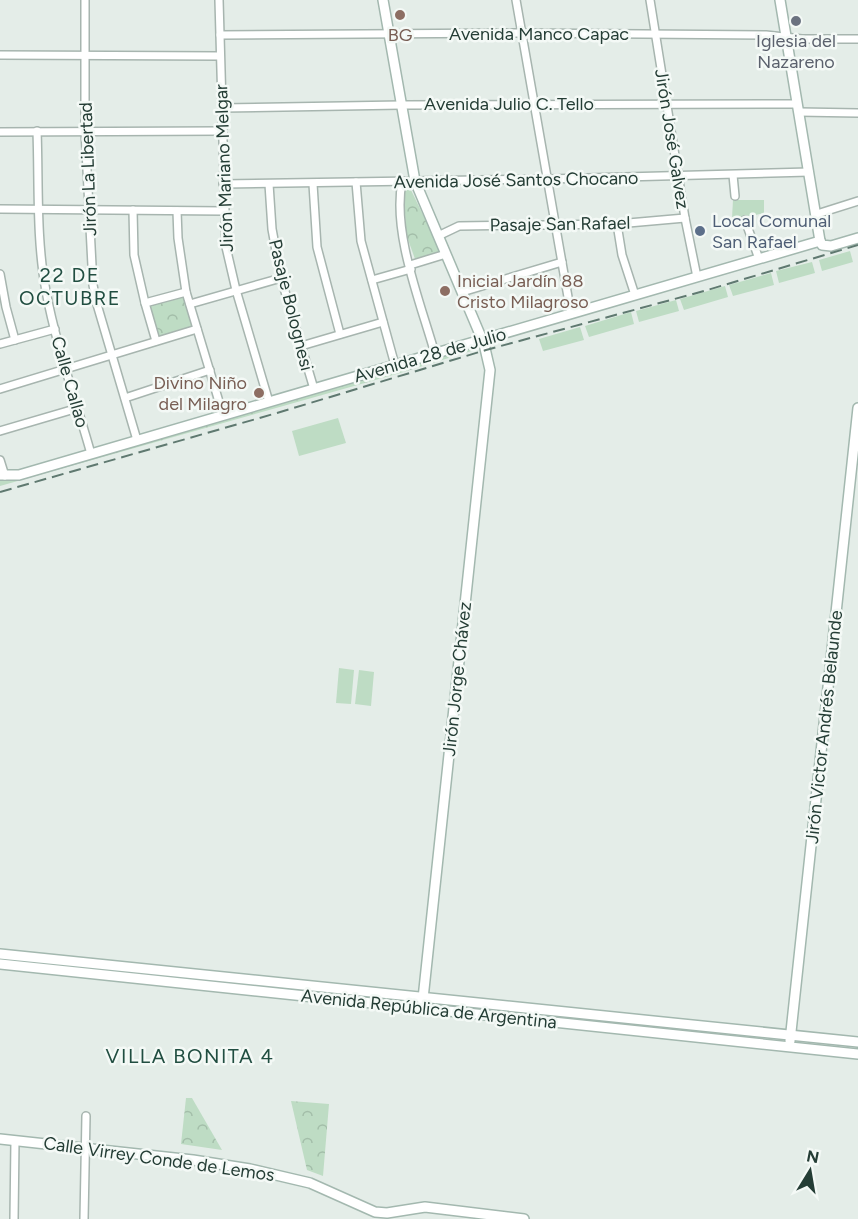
<svg xmlns="http://www.w3.org/2000/svg" width="858" height="1219" font-family="Figtree,sans-serif">
<defs>
<pattern id="park-crowns" width="20" height="18" patternUnits="userSpaceOnUse" patternTransform="scale(1.5)"><rect width="20" height="18" fill="#bedcc4"/><path d="M2 6a3 3 0 1 1 6 0M12 15a3 3 0 1 1 6 0" fill="none" stroke="#a3bea9"/></pattern>
</defs>
<rect width="100%" height="100%" fill="#e4ede8"/>
<!-- park -->
<g fill="url(#park-crowns)">
<path d="M407,190H411L441,252L415,259L406,234L404,192Z"/>
<path d="M184,297L193,328L158,339L150,306Z"/>
<path d="M480,345L481,348L400,373L0,486V477Z"/>
<path d="M186,1098H192L222,1150L181,1144Z"/>
<path d="M291,1101L329,1104L323,1176L307,1170Z"/>
</g>
<!-- garden -->
<g fill="#bedcc4">
<path d="M733,200H764V213L747,217L732,218Z"/>
<path d="M850,251L853,262L822,271L819,260Z"/>
<path d="M812,262L815,273L779,283L776,271Z"/>
<path d="M771,273L774,285L733,296L729,285Z"/>
<path d="M725,286L728,297L684,310L680,299Z"/>
<path d="M676,300L679,311L639,322L636,311Z"/>
<path d="M631,312L634,324L589,337L585,326Z"/>
<path d="M580,327L584,340L543,351L539,339Z"/>
<path d="M338,418L346,443L299,456L292,431Z"/>
<path d="M339,668L354,670L351,704L336,703Z"/>
<path d="M359,670L374,672L371,706L355,704Z"/>
</g>
<g fill="none" stroke-linecap="round" stroke-linejoin="round">
<!-- street casing -->
<g stroke="#a7b5af" stroke-width="10">
<g id="street">
<path d="M85,0V131L93,285L96,301L137,440"/>
<path d="M219,0L226,247L236,290L269,402"/>
<path d="M516,0L571,314"/>
<path d="M650,0L685,218L697,277"/>
<path d="M220,35L522,33L766,35L802,39H858"/>
<path d="M0,55L220,56"/>
<path d="M222,108L401,105L797,104"/>
<path d="M799,112L858,113"/>
<path d="M37,131C39,184 36,239 46,291C56,346 76,400 91,454"/>
<path d="M0,132L222,131"/>
<path d="M733,175L735,196"/>
<path d="M356,182L361,241L395,365"/>
<path d="M402,182C392,233 421,304 435,354"/>
<path d="M223,184L549,179L809,172"/>
<path d="M269,184L272,229L281,278L314,389"/>
<path d="M313,184L317,247L340,334"/>
<path d="M0,209L224,211"/>
<path d="M133,210L134,255L145,303L156,341"/>
<path d="M177,211L178,238L186,292L223,415"/>
<path d="M817,214L858,201"/>
<path d="M745,220L759,259"/>
<path d="M617,224L622,255L635,295"/>
<path d="M438,236L459,226L617,224L685,218"/>
<path d="M410,265L446,254"/>
<path d="M0,274L6,307L15,340"/>
<path d="M372,280L411,269"/>
<path d="M462,292L562,262"/>
<path d="M145,303L186,292"/>
<path d="M190,304L281,278"/>
<path d="M0,344L55,329"/>
<path d="M301,346L383,322"/>
<path d="M0,389L197,329"/>
<path d="M125,398L210,370"/>
<path d="M0,431L78,408"/>
<path d="M0,460L5,476"/>
<path d="M14,1219L15,1141"/>
<path d="M84,1219L86,1116"/>
</g>
</g>
<!-- secondary casing -->
<g stroke="#a3b8af" stroke-width="12">
<g id="secondary">
<path d="M383,0L415,181L484,344L490,370L422,1008"/>
<path d="M780,0L820,241"/>
<path d="M820,241L822,245L831,246L858,238"/>
<path d="M0,475H19L820,241"/>
<path d="M0,954L858,1042"/>
<path d="M0,964L858,1054"/>
<path d="M790,1041L858,408"/>
<path d="M0,1139L193,1160L250,1169L310,1183L375,1212L387,1213L425,1207L524,1219"/>
</g>
</g>
<!-- street -->
<use href="#street" stroke="#fff" stroke-width="7"/>
<!-- secondary -->
<use href="#secondary" stroke="#fff" stroke-width="9"/>
<!-- rail -->
<path stroke="#5f7970" stroke-width="2" stroke-dasharray="12 6" stroke-linecap="butt" d="M0,492L277,413L486,350L704,291L858,245"/>
</g>
<!-- markers -->
<g fill="#8d6e63" stroke="#f4f9f6" stroke-width="2">
<circle cx="400" cy="15" r="6"/>
<circle cx="445" cy="291" r="6"/>
<circle cx="259" cy="393" r="6"/>
</g>
<circle fill="#6b7280" stroke="#f4f9f6" stroke-width="2" cx="796" cy="21" r="6"/>
<circle fill="#5c6f8a" stroke="#f4f9f6" stroke-width="2" cx="700" cy="231" r="6"/>
<g text-anchor="middle" stroke-width="5" stroke-linejoin="round" paint-order="stroke">
<!-- street labels -->
<g font-size="18" fill="#243d35" stroke="#f4f9f6">
<text x="539" y="40">Avenida Manco Capac</text>
<text x="509" y="110">Avenida Julio C. Tello</text>
<text transform="translate(672 139) rotate(81)" y="6">Jirón José Galvez</text>
<text transform="translate(224 168) rotate(-92)" y="6">Jirón Mariano Melgar</text>
<text transform="translate(88 169) rotate(-92)" y="6">Jirón La Libertad</text>
<text transform="translate(516 180) rotate(-1)" y="6">Avenida José Santos Chocano</text>
<text transform="translate(560 224) rotate(-1)" y="6">Pasaje San Rafael</text>
<text transform="translate(291 305) rotate(76)" y="6">Pasaje Bolognesi</text>
<text transform="translate(430 355) rotate(-16)" y="6">Avenida 28 de Julio</text>
<text transform="translate(70 382) rotate(74)" y="6">Calle Callao</text>
<text transform="translate(457 679) rotate(-84)" y="6">Jirón Jorge Chávez</text>
<text transform="translate(824 727) rotate(-84)" y="6">Jirón Victor Andrés Belaunde</text>
<text transform="translate(429 1009) rotate(6)" y="6">Avenida República de Argentina</text>
<text transform="translate(159 1159) rotate(8)" y="6">Calle Virrey Conde de Lemos</text>
</g>
<!-- education labels -->
<g font-size="18" fill="#785e54" stroke="#f4f9f6">
<text x="400" y="41">BG</text>
<text x="457" y="287" text-anchor="start">Inicial Jardín 88<tspan x="457" dy="21">Cristo Milagroso</tspan></text>
<text x="247" y="389" text-anchor="end">Divino Niño<tspan x="247" dy="21">del Milagro</tspan></text>
</g>
<!-- worship labels -->
<g font-size="18" fill="#5b616d" stroke="#f4f9f6">
<text x="796" y="47">Iglesia del<tspan x="796" dy="21">Nazareno</tspan></text>
</g>
<!-- service labels -->
<g font-size="18" fill="#4e5e75" stroke="#f4f9f6" text-anchor="start">
<text x="712" y="227">Local Comunal<tspan x="712" dy="21">San Rafael</tspan></text>
</g>
<!-- neighbourhood labels -->
<g font-size="20" letter-spacing="1.5" fill="#214e41" stroke="#f4f9f6">
<text x="70" y="282">22 DE<tspan x="70" dy="23">OCTUBRE</tspan></text>
<text x="190" y="1063">VILLA BONITA 4</text>
</g>
</g>
<!-- north arrow -->
<g transform="translate(810 1171) rotate(11)" stroke="#f4f9f6" stroke-width="4.5" paint-order="stroke">
<path d="M0-4.5L10 22L0 15L-10 22Z" fill="#243d35"/>
<text y="-9" font-size="16" font-weight="bold" text-anchor="middle" fill="#243d35">N</text>
</g>
</svg>
